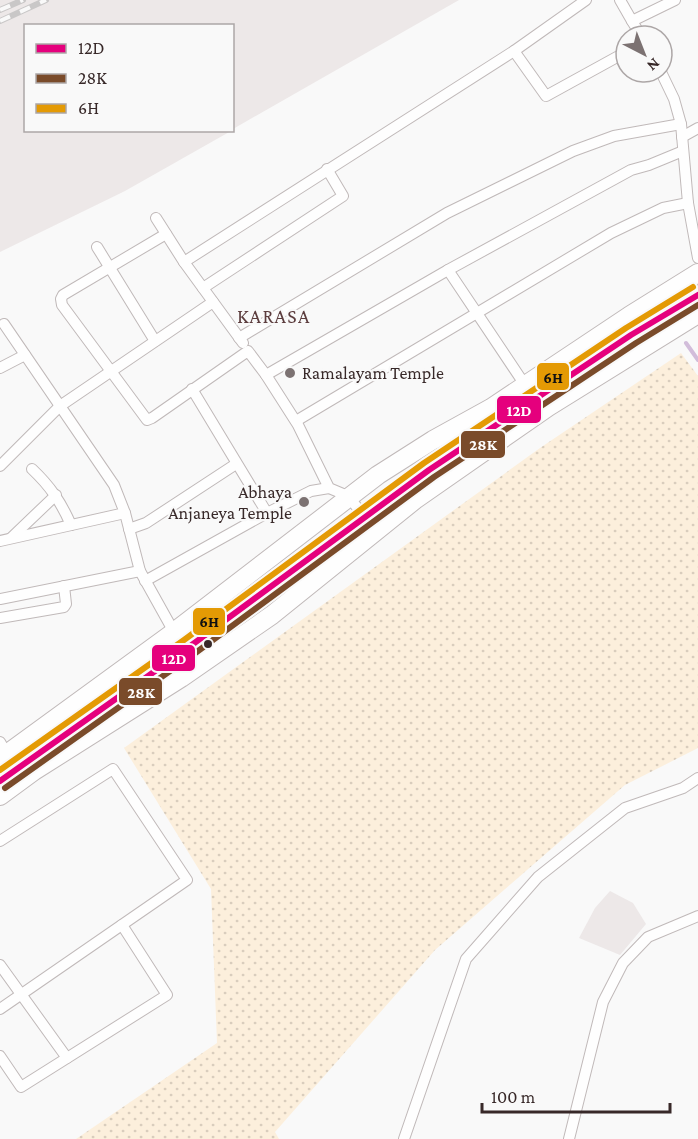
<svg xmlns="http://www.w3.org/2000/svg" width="698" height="1139" font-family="'Crimson Pro',serif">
<defs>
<pattern id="green-dots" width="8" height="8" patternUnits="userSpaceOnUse" patternTransform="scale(1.5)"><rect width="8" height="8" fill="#fcefdc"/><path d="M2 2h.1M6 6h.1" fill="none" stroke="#d9cdbd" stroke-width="1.8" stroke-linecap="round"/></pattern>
</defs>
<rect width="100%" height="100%" fill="#f9f9f9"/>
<!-- built -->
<g fill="#ede8e8">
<path d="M0,0H459L233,129L232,26H26V130L231,131L125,191L0,252Z"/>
<path d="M610,891L633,903L646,924L620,955L579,938L595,908Z"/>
</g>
<!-- green -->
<path fill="url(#green-dots)" d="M681,353L698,376V748L625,785L435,950L275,1132L279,1139H76L217,1043L211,889L124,748L540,448Z"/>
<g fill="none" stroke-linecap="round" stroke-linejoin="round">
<!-- stream -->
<path stroke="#d2bdda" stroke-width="4" d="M686,343L698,360"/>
<!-- street casing -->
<g stroke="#c0b9b9" stroke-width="12">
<g id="street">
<path d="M620,0L632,21"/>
<path d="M641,36L632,21L675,0"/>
<path d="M514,51L546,96L626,52"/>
<path d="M661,72L674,99L681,124L688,203L698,258"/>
<path d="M682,137L698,128"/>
<path d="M156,218L184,262L243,343"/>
<path d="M166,234L63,295L61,299L62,305L147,420L152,418L248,351L266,375"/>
<path d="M97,247L155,341"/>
<path d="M184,262L514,51L586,0"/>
<path d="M448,270L525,385"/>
<path d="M203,288L343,196L327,169"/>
<path d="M4,324L114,485L125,513L140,571L174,632"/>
<path d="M239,338L447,213L573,151L614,136L681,124"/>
<path d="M0,368L25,355"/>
<path d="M192,389L267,513"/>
<path d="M296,421L611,233L663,208L688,203"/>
<path d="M0,466L60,406L213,302"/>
<path d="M32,469C50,486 61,502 71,525"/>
<path d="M368,521L348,496L329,488L298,425L266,375L448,270L631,170L649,165L683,151"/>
<path d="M129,529L146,523L236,464"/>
<path d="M11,538L56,495"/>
<path d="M0,541L125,513"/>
<path d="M145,581L267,513L311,491L329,488"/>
<path d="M0,599L140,571"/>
<path d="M0,618L64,607L66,604L64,586"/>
<path d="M0,742L7,754"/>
<path d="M0,841L113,769L187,880L0,1009"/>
<path d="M0,965L67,1058"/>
<path d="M0,1056L21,1087L167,995L122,925"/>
<path d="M404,1139L466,959L538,877L625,808L683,788L698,778"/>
<path d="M569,1139L603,1002L623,963L648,937L698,916"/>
</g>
</g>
<!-- primary casing -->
<g stroke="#c0b9b9" stroke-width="20">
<g id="primary">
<path d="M0,759L174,632L378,475L433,440L491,408L629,316L698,273"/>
<path d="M0,781L189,647L429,470L631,335L698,295"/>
<path d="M0,796L34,771L181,678L272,615L416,499L548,407L698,314"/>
</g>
</g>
<!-- street -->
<use href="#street" stroke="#fefefe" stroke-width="10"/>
<!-- primary -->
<use href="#primary" stroke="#fefefe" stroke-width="18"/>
<!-- rail casing -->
<g stroke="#c9c7c7" stroke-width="6">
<g id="rail">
<path d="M0,10L23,0"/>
<path d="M0,21L46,0"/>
</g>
</g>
<!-- rail -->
<use href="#rail" stroke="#f9f9f9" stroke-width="4" stroke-dasharray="11" stroke-linecap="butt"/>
<!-- bus-1 casing -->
<g stroke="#f9f9f9" stroke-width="10">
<path id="bus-1" d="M0,781L189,647L429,470L631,335L698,295"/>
</g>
<!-- bus-2 casing -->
<g stroke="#f9f9f9" stroke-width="10">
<path id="bus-2" d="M5,788L194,654L434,477L636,343L698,305"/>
</g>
<!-- bus-3 casing -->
<g stroke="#f9f9f9" stroke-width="10">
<path id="bus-3" d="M0,770L184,640L424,463L626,328L693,287"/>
</g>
<!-- bus-1 -->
<use href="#bus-1" stroke="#e5007d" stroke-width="6"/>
<!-- bus-2 -->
<use href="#bus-2" stroke="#7a4b2a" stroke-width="6"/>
<!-- bus-3 -->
<use href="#bus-3" stroke="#e49a04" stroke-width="6"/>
</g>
<!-- markers -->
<g fill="#7c7272" stroke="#f9f9f9" stroke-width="2">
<circle cx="290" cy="373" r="6"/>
<circle cx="304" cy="502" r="6"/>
</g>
<circle fill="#382929" stroke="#f9f9f9" stroke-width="2" cx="208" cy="644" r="5"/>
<g text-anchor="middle" stroke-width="4.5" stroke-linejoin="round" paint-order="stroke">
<!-- poi labels -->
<g font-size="18" fill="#382929" stroke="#f9f9f9" text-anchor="start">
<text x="302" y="379">Ramalayam Temple</text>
<text x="292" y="498" text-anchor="end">Abhaya<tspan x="292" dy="21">Anjaneya Temple</tspan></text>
</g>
<!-- neighbourhood labels -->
<g font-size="20" letter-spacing="1.5" fill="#5c3d3e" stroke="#f9f9f9">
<text x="274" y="323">KARASA</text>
</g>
</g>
<g stroke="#f9f9f9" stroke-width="2">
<rect x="536" y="362" width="34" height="29" rx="6" fill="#e49a04"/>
<rect x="496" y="395" width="46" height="29" rx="6" fill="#e5007d"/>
<rect x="460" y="430" width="46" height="29" rx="6" fill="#7a4b2a"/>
<rect x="192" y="607" width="34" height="29" rx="6" fill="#e49a04"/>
<rect x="151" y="644" width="45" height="28" rx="6" fill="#e5007d"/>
<rect x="118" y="677" width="45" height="29" rx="6" fill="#7a4b2a"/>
</g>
<g font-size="16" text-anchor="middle" font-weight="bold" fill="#fff">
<text x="519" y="416">12D</text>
<text x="483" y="450">28K</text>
<text x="174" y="664">12D</text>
<text x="141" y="698">28K</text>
</g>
<g font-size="16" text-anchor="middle" font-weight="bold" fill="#111">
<text x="553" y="383">6H</text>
<text x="209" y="627">6H</text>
</g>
<!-- legend -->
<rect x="24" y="24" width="210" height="108" fill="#f9f9f9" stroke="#aca6a6" stroke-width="1.5"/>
<rect x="36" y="44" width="30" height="9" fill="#e5007d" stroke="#aca6a6" stroke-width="1.5"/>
<text x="78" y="54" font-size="18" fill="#382929">12D</text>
<rect x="36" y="74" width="30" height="9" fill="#7a4b2a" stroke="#aca6a6" stroke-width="1.5"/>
<text x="78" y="84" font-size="18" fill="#382929">28K</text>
<rect x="36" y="104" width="30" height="9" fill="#e49a04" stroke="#aca6a6" stroke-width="1.5"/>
<text x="78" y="114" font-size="18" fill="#382929">6H</text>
<!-- north arrow -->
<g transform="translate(644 54) rotate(138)"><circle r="28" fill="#f9f9f9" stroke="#aca6a6" stroke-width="1.5"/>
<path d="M0-4.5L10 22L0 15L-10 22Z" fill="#7c7272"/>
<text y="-9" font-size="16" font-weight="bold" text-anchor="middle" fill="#382929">N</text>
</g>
<!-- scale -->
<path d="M482 1103v9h188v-9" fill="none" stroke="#382929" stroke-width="3"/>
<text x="491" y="1103" font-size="18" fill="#382929" stroke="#f9f9f9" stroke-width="4.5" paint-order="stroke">100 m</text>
</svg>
